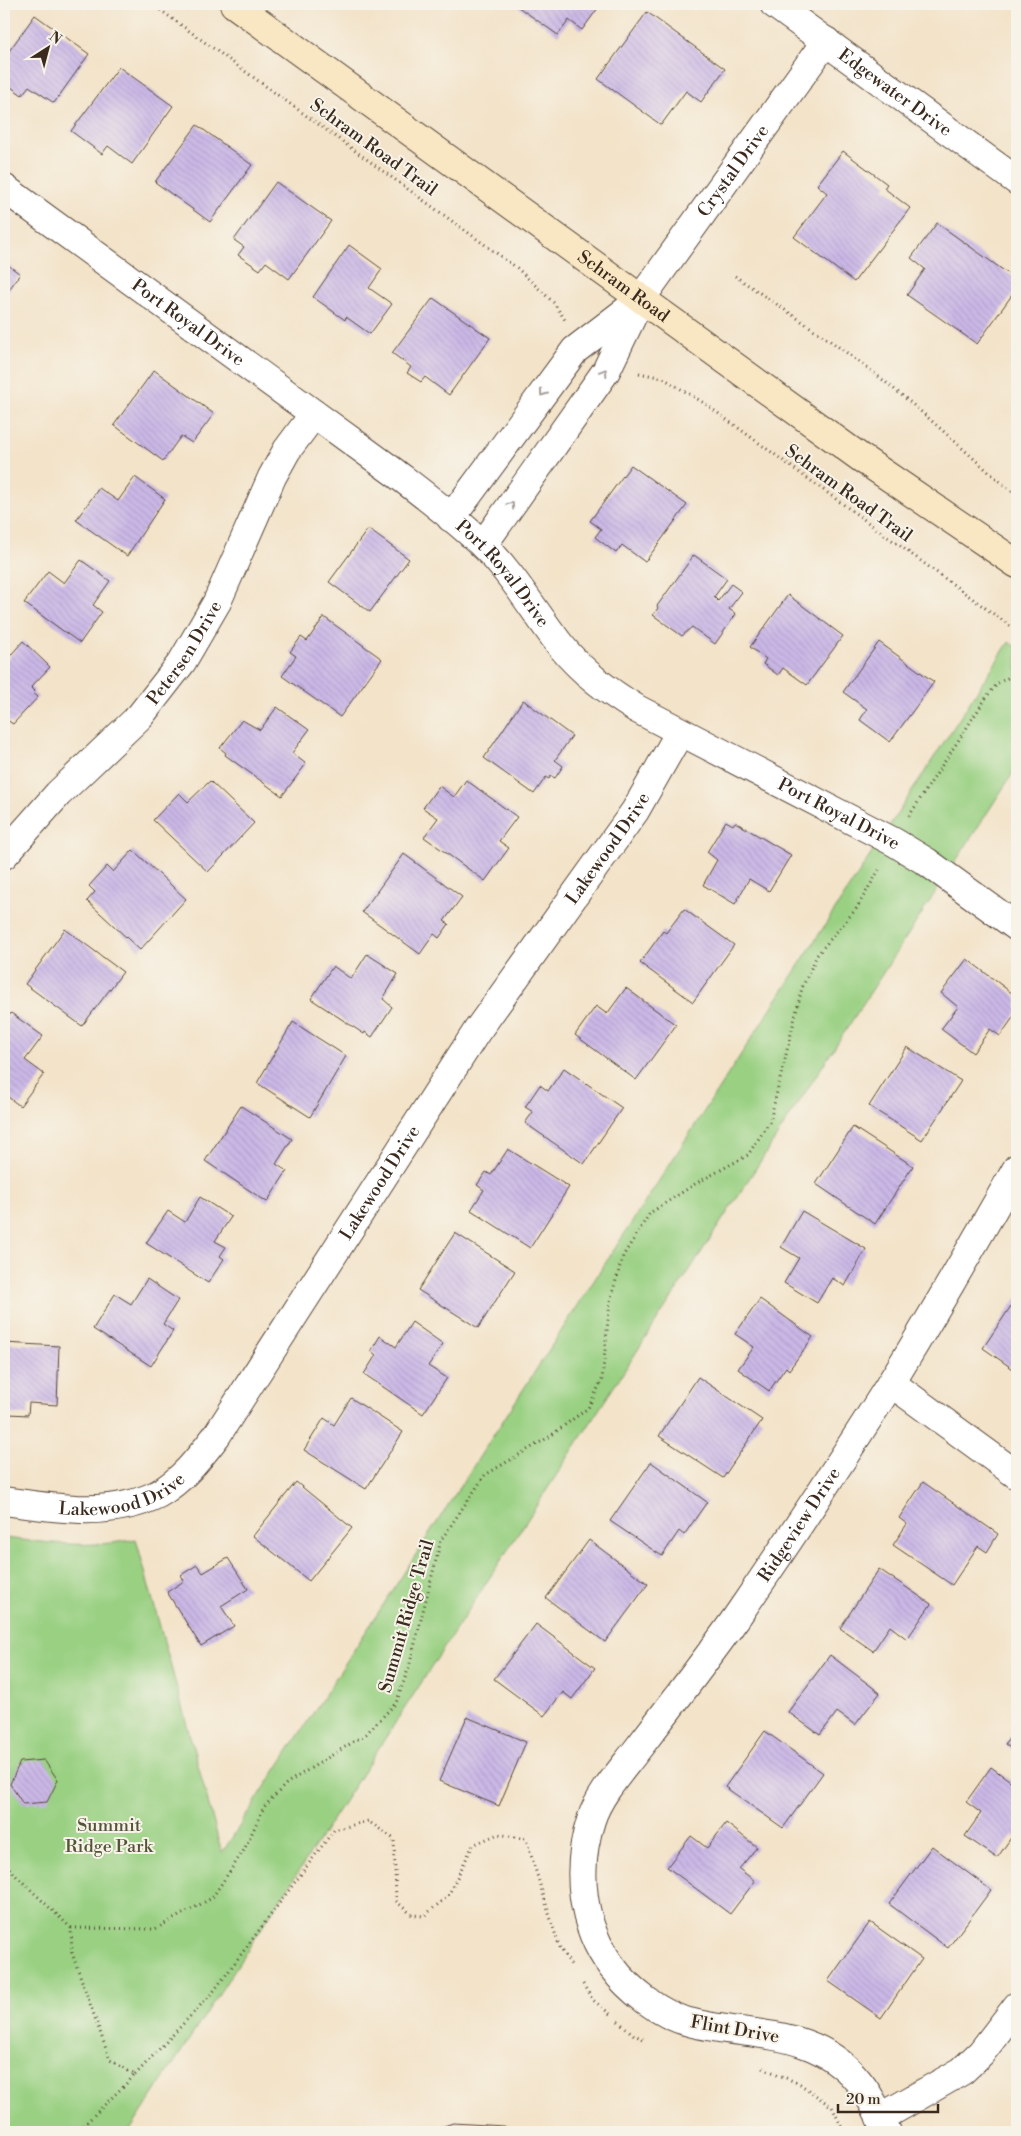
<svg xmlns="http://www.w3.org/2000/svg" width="1021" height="2136" font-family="'Libre Bodoni',serif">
<defs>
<pattern id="building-back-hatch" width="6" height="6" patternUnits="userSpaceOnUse" patternTransform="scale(1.25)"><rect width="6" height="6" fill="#cbb8e7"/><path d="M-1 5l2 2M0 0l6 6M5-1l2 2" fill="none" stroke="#af9ec6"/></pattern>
</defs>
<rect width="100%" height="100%" fill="#f7f3e8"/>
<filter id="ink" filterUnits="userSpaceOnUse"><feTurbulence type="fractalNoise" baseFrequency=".02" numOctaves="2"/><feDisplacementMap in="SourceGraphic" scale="10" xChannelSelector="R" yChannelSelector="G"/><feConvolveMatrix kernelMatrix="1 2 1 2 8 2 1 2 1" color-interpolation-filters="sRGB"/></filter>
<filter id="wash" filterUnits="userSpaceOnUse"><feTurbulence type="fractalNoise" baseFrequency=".0096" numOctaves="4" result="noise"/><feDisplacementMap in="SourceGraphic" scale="20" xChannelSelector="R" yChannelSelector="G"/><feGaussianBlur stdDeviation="1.12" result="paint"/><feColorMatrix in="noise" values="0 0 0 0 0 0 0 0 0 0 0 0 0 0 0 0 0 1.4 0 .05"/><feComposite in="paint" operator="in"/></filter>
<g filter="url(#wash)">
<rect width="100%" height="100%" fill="#f3e3c9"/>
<!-- park -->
<path fill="#99d082" stroke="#6a7d50" d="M1009,642L1017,648V767L129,2132H4V1538C51,1543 89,1549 136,1539L222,1853Z"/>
<g id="blocks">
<!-- building -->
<g fill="url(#building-back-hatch)">
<path d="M514,4H601L582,30L569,20L558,35Z"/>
<path d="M647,12L725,69L701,102L686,91L661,125L598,79Z"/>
<path d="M35,15L89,54L54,103L29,86L22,95L4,82V58Z"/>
<path d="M119,67L173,106L132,164L108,146L102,154L71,131Z"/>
<path d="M197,125L252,165L210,222L155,182Z"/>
<path d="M843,151L887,184L884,188L910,208L854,282L794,237L827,193L817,185Z"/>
<path d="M276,182L331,221L289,279L266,262L260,270L238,255L244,247L234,240Z"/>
<path d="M937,223L1017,280V288L977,344L907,295L925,269L911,258Z"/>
<path d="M349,245L382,269L369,288L392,304L370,334L346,317L345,320L313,297Z"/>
<path d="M4,262L20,274L4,297Z"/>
<path d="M433,298L490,338L449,395L425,377L421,382L407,373L411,367L392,353Z"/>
<path d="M154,370L214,414L192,443L181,436L163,461L114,425Z"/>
<path d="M631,465L687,505L645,562L622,545L616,553L595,537L601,529L590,521Z"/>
<path d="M135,477L165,499L127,556L76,520L99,488L118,501Z"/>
<path d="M368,529L409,559L370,612L329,582Z"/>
<path d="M694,555L727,579L714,597L718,601L731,584L742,592L729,609L736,614L715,644L692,627L682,636L653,615L658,608L657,606Z"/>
<path d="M81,560L110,581L93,605L102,612L80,643L24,603L48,571L64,583Z"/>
<path d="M788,595L843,636L807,685L783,668L778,675L763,664L766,659L750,647Z"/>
<path d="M324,617L382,659L340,717L282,676L296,656L290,652L301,637L307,641Z"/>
<path d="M23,641L50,667L31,687L35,691L33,693L38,697L13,724L4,718V663Z"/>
<path d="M879,642L934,682L890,742L860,720L867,709L843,692Z"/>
<path d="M523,700L572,736L555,760L563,766L555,778L551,776L549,779L546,777L534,794L484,758Z"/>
<path d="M277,707L309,730L292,753L306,764L282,796L225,755L226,753L220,748L242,720L260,730Z"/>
<path d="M466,780L517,817L499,841L509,848L485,881L424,837L438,818L423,808L439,786L454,797Z"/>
<path d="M210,781L254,823L208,872L153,820L179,793L188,802Z"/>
<path d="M726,821L733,825L735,822L791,855L769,891L749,879L735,904L703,885L717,860L707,852Z"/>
<path d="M133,850L186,899L140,950L87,901L95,892L89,886L107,866L113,872Z"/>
<path d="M404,854L462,897L444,921L449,924L439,938L434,934L420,954L362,912Z"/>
<path d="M684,909L734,945L693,1002L640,963L663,931L666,933Z"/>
<path d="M65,929L123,972L82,1026L25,984Z"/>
<path d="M367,954L398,974L383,999L392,1007L372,1037L365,1032L364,1034L311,999L333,966L351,979Z"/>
<path d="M967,959L1017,997V1012L1000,1036L990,1029L973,1053L941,1029L958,1007L941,993Z"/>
<path d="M626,988L676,1025L636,1080L575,1035L596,1006L607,1014Z"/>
<path d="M11,1013L43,1036L25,1060L44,1074L20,1106L4,1094V1024Z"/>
<path d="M293,1022L346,1056L310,1117L257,1083Z"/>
<path d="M907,1047L961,1081L922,1140L869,1106Z"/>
<path d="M564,1068L622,1108L584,1164L525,1123L533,1112L525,1107L540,1085L548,1091Z"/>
<path d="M241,1106L292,1139L276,1164L287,1171L267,1202L205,1161Z"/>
<path d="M853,1127L913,1166L875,1224L816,1184Z"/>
<path d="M508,1149L569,1187L530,1248L471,1210L484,1190L477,1185L486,1172L491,1175Z"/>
<path d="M200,1197L231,1217L215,1241L226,1247L220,1256L224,1259L208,1283L146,1243L168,1211L185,1222Z"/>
<path d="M802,1211L866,1249L845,1286L832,1278L817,1303L784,1283L799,1258L781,1247Z"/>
<path d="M455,1233L515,1271L478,1328L418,1290Z"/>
<path d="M147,1279L178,1300L163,1324L173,1331L151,1366L93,1329L115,1294L131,1304Z"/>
<path d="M1017,1297V1363L1013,1369L983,1348Z"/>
<path d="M760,1299L813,1337L789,1370L786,1367L769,1391L738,1369L754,1347L735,1334Z"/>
<path d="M412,1322L443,1344L428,1366L447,1378L423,1414L364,1374L376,1355L371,1351L380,1336L396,1347Z"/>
<path d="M4,1343L59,1346L57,1405L29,1403L28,1415L9,1414V1406H4Z"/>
<path d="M698,1377L762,1420L723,1478L659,1436Z"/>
<path d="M351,1398L403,1432L366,1489L304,1450L324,1418L334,1425Z"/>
<path d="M651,1462L707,1502L684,1535L679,1531L662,1556L610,1521Z"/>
<path d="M296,1482L352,1528L309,1581L253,1536Z"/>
<path d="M923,1482L998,1534L987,1552L978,1546L952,1585L893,1545L907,1524L899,1518Z"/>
<path d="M589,1540L648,1584L605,1642L546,1598Z"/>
<path d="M228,1558L248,1589L221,1606L234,1626L201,1646L167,1592L184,1581L181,1575L197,1565L203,1573Z"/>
<path d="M879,1569L931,1604L907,1639L890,1626L873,1651L840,1628Z"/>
<path d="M536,1624L595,1668L572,1699L563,1692L544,1716L494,1679Z"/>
<path d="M830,1655L880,1693L855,1725L837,1712L820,1735L788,1712Z"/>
<path d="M467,1717L526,1742L499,1806L439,1781Z"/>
<path d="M1017,1728V1753L1005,1744Z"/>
<path d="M765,1731L823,1773L783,1828L725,1787Z"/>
<path d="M44,1760L58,1780L47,1802L23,1804L10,1784L20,1762Z"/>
<path d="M991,1767L1017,1786V1838L1013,1835L997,1858L965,1836L981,1813L966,1802Z"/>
<path d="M726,1823L757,1847L739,1869L755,1881L730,1914L667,1867L691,1836L707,1848Z"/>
<path d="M932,1846L991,1890L948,1948L889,1904Z"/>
<path d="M870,1922L922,1959L881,2018L828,1981Z"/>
<path d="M453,2123L504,2126L517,2132H427Z"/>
</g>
</g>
</g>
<g filter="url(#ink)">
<use href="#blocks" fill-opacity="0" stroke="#574638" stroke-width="1"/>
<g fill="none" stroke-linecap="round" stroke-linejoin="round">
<!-- street casing -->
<g stroke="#574638" stroke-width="30">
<g id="street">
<path id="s1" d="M774,4L1017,181"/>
<path id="s2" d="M4,188L394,472C424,495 455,518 482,544C513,574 535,613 561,646C583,673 608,691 637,709L894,842L927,862L1017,927"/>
<path d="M451,518L575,350L635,304"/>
<path id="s3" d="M483,545L606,371L640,300L826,41"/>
<path id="s4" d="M4,855L58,794L140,716L182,662L217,602L272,477L287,450L314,414"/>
<path d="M891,1383L1017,1475"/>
<path id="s5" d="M4,1501C54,1508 111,1518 158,1494C183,1480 200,1457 217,1435L477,1031L635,811L680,732"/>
<path d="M880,2118L962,2071L981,2053L1017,2006"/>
<path id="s6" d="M887,2132C880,2116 871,2096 859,2082C814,2026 749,2038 689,2022C660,2015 629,1990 612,1967C581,1926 575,1869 591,1820C599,1795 620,1772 636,1751C670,1707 704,1663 736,1618C789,1541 841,1462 891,1383C935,1312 976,1240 1017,1168"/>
</g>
</g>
<!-- secondary casing -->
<g stroke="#574638" stroke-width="30">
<g id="secondary">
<path id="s7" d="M234,4L861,458L1017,564"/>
</g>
</g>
<!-- path -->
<g stroke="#574638" stroke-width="3" stroke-dasharray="1 4" stroke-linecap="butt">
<path d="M152,4L517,268L554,303L565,320"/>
<path d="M735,276C783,309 833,341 879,377C927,414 970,457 1017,496"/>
<path d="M639,373L663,378L704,403L1017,631"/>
<path d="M909,816L988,695L998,683L1017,673"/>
<path d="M4,1860L11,1871L71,1928L72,1953L110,2060L135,2075L77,2132"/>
<path d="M71,1928L155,1929L212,1898L244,1850L264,1807L287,1783L366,1734L396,1703L409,1667L441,1540L485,1475L549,1437L588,1408L602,1380L610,1301L623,1256L650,1213L695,1184L748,1155L770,1121L802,988L817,955L856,909L879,870"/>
<path d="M583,1984L592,1999L610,2014"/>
<path d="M618,2021L634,2035L646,2040"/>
<path d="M763,2068L800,2084L832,2107L844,2132"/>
<path d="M135,2075L213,1992L334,1830L368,1821L394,1839L396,1901L412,1915L424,1916L448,1896L473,1845L498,1834L526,1839L559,1946L573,1968"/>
</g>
<!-- street -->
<use href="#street" stroke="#fff" stroke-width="28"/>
<!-- secondary -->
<use href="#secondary" stroke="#f9e7c3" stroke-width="28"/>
</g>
<!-- one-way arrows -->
<defs><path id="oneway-chevron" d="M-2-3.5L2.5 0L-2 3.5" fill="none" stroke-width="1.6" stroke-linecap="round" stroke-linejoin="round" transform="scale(1.25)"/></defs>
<g stroke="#a79f9a">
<use href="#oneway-chevron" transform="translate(604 372) rotate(-59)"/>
<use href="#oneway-chevron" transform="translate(543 393) rotate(126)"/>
<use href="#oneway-chevron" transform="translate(511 505) rotate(-55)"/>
</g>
</g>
<g text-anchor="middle" stroke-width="4" stroke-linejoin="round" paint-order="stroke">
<!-- street labels -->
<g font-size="18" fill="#3b2a1e" stroke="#f7f3e8">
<text dy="6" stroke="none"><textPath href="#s1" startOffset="150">Edgewater Drive</textPath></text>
<text transform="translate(374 147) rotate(36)" y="6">Schram Road Trail</text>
<text dy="6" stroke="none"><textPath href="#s3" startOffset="451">Crystal Drive</textPath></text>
<text dy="6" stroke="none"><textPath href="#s7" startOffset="481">Schram Road</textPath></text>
<text dy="6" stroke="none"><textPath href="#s2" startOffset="228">Port Royal Drive</textPath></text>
<text transform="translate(849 493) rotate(36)" y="6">Schram Road Trail</text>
<text dy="6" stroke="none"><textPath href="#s2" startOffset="632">Port Royal Drive</textPath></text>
<text dy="6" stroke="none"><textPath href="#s4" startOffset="272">Petersen Drive</textPath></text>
<text dy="6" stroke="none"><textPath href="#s2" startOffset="1052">Port Royal Drive</textPath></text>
<text dy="6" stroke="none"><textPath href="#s5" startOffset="946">Lakewood Drive</textPath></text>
<text dy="6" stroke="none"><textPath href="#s5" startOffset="541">Lakewood Drive</textPath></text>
<text dy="6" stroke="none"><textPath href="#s5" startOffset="121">Lakewood Drive</textPath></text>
<text dy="6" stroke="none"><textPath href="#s6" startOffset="855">Ridgeview Drive</textPath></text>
<text transform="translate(406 1616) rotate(-74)" y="6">Summit Ridge Trail</text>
<text transform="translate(735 2029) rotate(10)" y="6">Flint Drive</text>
</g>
<!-- park labels -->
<g font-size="18" fill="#525437" stroke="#f7f3e8">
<text x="109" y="1831">Summit<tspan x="109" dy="21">Ridge Park</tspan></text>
</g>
</g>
<!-- margin -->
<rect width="1021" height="2136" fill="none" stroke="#f7f3e8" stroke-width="20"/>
<!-- north arrow -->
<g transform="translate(48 48) rotate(36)" stroke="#f7f3e8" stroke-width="4" paint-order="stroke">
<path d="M0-4L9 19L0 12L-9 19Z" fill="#3b2a1e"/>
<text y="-8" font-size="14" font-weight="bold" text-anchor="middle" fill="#3b2a1e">N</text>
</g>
<!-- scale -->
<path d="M838 2104v8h100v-8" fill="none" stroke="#3b2a1e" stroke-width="2.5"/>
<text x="846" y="2104" font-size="15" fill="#3b2a1e" stroke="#f7f3e8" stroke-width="4" paint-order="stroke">20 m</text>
</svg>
